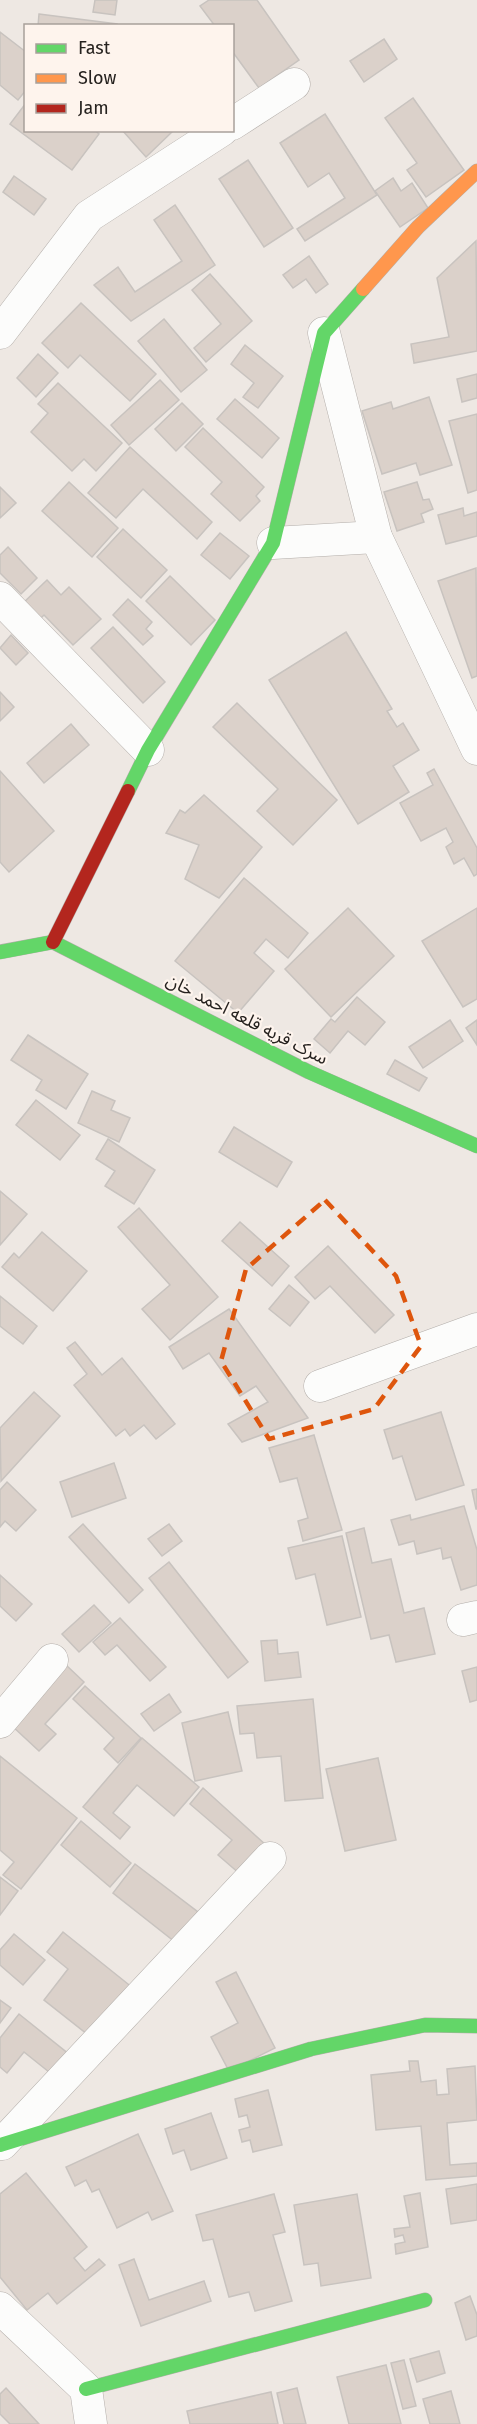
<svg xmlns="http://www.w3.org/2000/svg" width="477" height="2424" font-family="'Fira Sans','Noto Sans Arabic',sans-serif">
<rect width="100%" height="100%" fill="#eee8e3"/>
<!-- building -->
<g fill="#dbd1ca" stroke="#c8c3bf" stroke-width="1.5">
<path d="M95,0H117L115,15L93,12Z"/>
<path d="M209,0H257L299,60L259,88L232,51V26H215L200,6Z"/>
<path d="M39,14L117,24V26H38Z"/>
<path d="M0,32L26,52V90L18,100L0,85Z"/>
<path d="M384,39L397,59L364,82L350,61Z"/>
<path d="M413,98L464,170L426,197L407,170L417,163L385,118Z"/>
<path d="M26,103V130H94L99,134L72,170L10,124Z"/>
<path d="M325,114L377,195L305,241L297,229L345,198L329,173L308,187L280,143Z"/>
<path d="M122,130H172L173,131L146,157Z"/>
<path d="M248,160L293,228L264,247L219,179Z"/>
<path d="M14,176L46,199L34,215L3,192Z"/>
<path d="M393,178L401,191L412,183L428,208L400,227L375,191Z"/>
<path d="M175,205L215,265L131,321L94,285L118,267L135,292L182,261L154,220Z"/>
<path d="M476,241L477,351L414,363L411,344L449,337L437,278Z"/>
<path d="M309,256L328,284L316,293L306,279L293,288L283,275Z"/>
<path d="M210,274L252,321L206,362L194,348L221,324L192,290Z"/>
<path d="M81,303L156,374L130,401L80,355L68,368L42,343Z"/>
<path d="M164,319L207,370L181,392L138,341Z"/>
<path d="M245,345L283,376L258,408L243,397L254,383L231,364Z"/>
<path d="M38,354L58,373L36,397L17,378Z"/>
<path d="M477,374V398L462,402L457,379Z"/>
<path d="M160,380L179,400L129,445L111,425Z"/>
<path d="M58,383L122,443L96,471L84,459L72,471L31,432L48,413L38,404Z"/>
<path d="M429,397L452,465L420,475L416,463L382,474L362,411L391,402L393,409Z"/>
<path d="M235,399L279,438L262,458L217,419Z"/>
<path d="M182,403L203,424L176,451L155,429Z"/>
<path d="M477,414V490L468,493L449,421Z"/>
<path d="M203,428L264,487L256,496L260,501L240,521L211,494L222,482L185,447Z"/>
<path d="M130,447L212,522L197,539L143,489L116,518L88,493Z"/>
<path d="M69,482L118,528L92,557L42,511Z"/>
<path d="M417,482L423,500L429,499L433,509L421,514L424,522L397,531L384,492Z"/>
<path d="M0,487L16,503L0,518Z"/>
<path d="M463,508L464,516L477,512V536L446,544L438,515Z"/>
<path d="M123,529L167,570L141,598L97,557Z"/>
<path d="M220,533L249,556L230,579L201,555Z"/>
<path d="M8,547L37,578L21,594L0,573V555Z"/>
<path d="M476,568L477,676L472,678L438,581Z"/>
<path d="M170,576L215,620L191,645L146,601Z"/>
<path d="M47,580L61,595L69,587L101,619L73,645L44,615L36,623L20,606Z"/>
<path d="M128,599L152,622L146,629L153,636L143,645L113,615Z"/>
<path d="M113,627L165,682L143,703L91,648Z"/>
<path d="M346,632L392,709L387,711L397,727L403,723L419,750L393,766L409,792L358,824L269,680Z"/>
<path d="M11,635L28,653L16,665L0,648Z"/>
<path d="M0,692L14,707L0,721Z"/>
<path d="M237,703L337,800L293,845L257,811L278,789L213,727Z"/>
<path d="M71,724L89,745L44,783L27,763Z"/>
<path d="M434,769L477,848V874L474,876L464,858L454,864L446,847L453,842L446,828L421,841L400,803L433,785L427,773Z"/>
<path d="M0,771L54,831L9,872L0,862Z"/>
<path d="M204,795L262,847L219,898L185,879L199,845L166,833L180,810L185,813Z"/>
<path d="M244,878L308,933L288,958L266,939L254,953L274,971L238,1013L175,961Z"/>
<path d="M348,908L394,956L331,1017L285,969Z"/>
<path d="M477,908V999L463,1007L422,941Z"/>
<path d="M357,997L385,1022L365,1045L348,1031L330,1053L314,1039L331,1019L335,1022Z"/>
<path d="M450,1020L463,1041L423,1068L409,1047Z"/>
<path d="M477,1020V1045L466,1028Z"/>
<path d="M28,1035L88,1074L66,1109L36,1090L42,1080L11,1060Z"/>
<path d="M395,1060L427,1078L419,1091L387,1074Z"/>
<path d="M92,1091L115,1101L111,1110L130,1118L119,1142L78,1123Z"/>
<path d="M36,1100L80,1135L60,1160L16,1125Z"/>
<path d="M234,1127L292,1162L277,1187L219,1152Z"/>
<path d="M108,1139L155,1170L134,1204L105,1186L115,1171L96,1159Z"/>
<path d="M0,1191L27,1214L0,1245Z"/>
<path d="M139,1208L218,1297L170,1340L142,1309L170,1285L118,1227Z"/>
<path d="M240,1222L289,1266L272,1286L222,1241Z"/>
<path d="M42,1232L87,1271L53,1311L2,1267L14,1253L19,1258Z"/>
<path d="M328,1246L394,1315L375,1333L330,1286L315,1299L295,1277Z"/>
<path d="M289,1285L309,1302L290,1326L269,1309Z"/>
<path d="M0,1296L37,1326L23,1344L0,1326Z"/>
<path d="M229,1309L308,1418L242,1442L228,1424L268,1402L256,1386L240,1396L209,1353L183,1369L169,1347Z"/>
<path d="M75,1342L102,1375L122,1358L175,1424L156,1439L144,1425L130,1436L125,1429L116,1436L74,1385L87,1374L67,1348Z"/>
<path d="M34,1392L60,1416L1,1481L0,1428Z"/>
<path d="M441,1412L464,1485L416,1500L402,1456L393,1459L384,1430Z"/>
<path d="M314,1435L342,1530L303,1541L298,1521L308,1518L297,1478L280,1482L269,1448Z"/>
<path d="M114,1463L126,1498L72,1517L60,1482Z"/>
<path d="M7,1482L36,1510L16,1531L5,1521L0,1527V1490Z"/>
<path d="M477,1489V1509H476L472,1490Z"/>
<path d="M464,1506L477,1550V1585L461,1590L451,1557L443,1559L441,1548L417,1554L414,1541L399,1545L391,1520L410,1515L411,1520Z"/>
<path d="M83,1524L143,1590L129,1603L69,1537Z"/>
<path d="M169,1524L182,1541L162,1556L148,1539Z"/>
<path d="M364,1528L372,1563L391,1559L404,1613L424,1608L435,1654L396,1662L389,1635L371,1639L346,1533Z"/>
<path d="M342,1536L361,1617L327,1625L315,1574L296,1579L288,1548Z"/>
<path d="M169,1562L248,1662L228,1678L149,1578Z"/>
<path d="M0,1575L32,1604L16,1621L0,1606Z"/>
<path d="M94,1605L111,1623L79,1652L62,1634Z"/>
<path d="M120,1618L166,1667L150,1681L117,1645L105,1655L93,1642Z"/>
<path d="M277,1640L278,1654L298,1652L301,1677L265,1681L261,1641Z"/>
<path d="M66,1665L84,1682L45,1724L56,1734L39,1751L11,1725Z"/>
<path d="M477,1667V1700L470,1702L462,1671Z"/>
<path d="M85,1686L141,1738L118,1763L104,1749L114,1738L73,1699Z"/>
<path d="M169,1694L181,1712L154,1731L141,1714Z"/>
<path d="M313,1699L323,1798L285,1801L281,1756L257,1758L254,1733L240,1734L237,1706Z"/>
<path d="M228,1712L242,1771L195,1781L182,1723Z"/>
<path d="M142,1738L199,1787L174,1816L137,1785L113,1813L130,1827L120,1839L83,1807Z"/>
<path d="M0,1756L77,1818L21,1889L3,1875L14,1862L0,1850Z"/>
<path d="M378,1758L396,1840L345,1851L326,1769Z"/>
<path d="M203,1788L266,1845L240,1874L218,1855L232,1840L190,1804Z"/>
<path d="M81,1821L131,1863L110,1887L61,1845Z"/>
<path d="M135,1864L198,1912L175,1942L113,1893Z"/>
<path d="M0,1877L18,1891L0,1915Z"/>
<path d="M63,1932L133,1988L92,2038L44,2000L68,1969L47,1952Z"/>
<path d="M14,1934L45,1960L23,1985L0,1965V1950Z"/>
<path d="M236,1972L275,2048L229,2071L211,2037L238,2023L216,1982Z"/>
<path d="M0,2000L11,2008L0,2023Z"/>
<path d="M19,2014L75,2059L59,2080L24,2052L7,2073L0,2067V2038Z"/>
<path d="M409,2061H418L421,2082L436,2080L437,2095L449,2094L447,2069L475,2066L477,2120L447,2123L450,2165L477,2163V2176L426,2180L421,2126L376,2130L371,2075L410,2071Z"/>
<path d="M268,2090L282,2145L253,2152L250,2140L242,2142L239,2130L250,2127L247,2115L239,2117L235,2099Z"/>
<path d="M211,2113L227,2158L191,2170L184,2150L173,2154L165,2129Z"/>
<path d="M138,2134L173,2211L152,2220L148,2212L117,2228L99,2189L92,2192L86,2180L75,2186L66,2167Z"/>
<path d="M26,2173L87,2247L74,2258L85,2271L99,2259L105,2265L57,2304L48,2293L27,2310L0,2277V2194Z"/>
<path d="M477,2184V2220L451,2224L446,2189Z"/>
<path d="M420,2193L428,2247L396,2254L395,2244L405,2242L403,2235L395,2237L394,2229L410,2227L404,2196Z"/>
<path d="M274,2194L285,2232L273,2235L292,2301L255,2311L249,2292L229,2297L213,2239L203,2241L196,2215Z"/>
<path d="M357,2194L371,2278L321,2286L318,2263L304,2265L294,2205Z"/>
<path d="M134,2259L149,2300L204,2281L211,2301L141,2326L119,2265Z"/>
<path d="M470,2296L477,2315V2336L466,2340L455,2303Z"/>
<path d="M439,2351L445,2373L417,2382L410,2359Z"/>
<path d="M404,2360L416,2406L403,2409L391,2363Z"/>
<path d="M386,2365L401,2424H349L337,2377Z"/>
<path d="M6,2388L39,2424H10L0,2414V2394Z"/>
<path d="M297,2388L306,2424H284L277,2393Z"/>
<path d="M451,2391L460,2424H430L423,2399Z"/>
<path d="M271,2392L278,2424H190L187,2411Z"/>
</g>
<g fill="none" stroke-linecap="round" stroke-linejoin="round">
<!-- street casing -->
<g stroke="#b3aeaa" stroke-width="33">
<g id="street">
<path d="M232,124L294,84"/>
<path d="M0,333L89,216L222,130"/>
<path d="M324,333L376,537L477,749"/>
<path d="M273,543L376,537"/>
<path d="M0,598L148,750"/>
<path d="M320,1386L477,1329"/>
<path d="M463,1620L477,1617"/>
<path d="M0,1722L52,1660"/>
<path d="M2,2144L270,1858"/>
<path d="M0,2308L86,2389L91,2424"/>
</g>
</g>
<!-- fast casing -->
<g stroke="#b3aeaa" stroke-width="15">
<g id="fast">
<path d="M128,791L148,750L273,543L324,333L363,289"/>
<path d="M0,952L53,942L309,1072L477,1146"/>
<path d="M0,2145L311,2049L425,2025L477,2026"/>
<path d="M86,2389L425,2300"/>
</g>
</g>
<!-- slow casing -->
<g stroke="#b3aeaa" stroke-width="15">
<path id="slow" d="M363,289L418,227L477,171"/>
</g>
<!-- jam casing -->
<g stroke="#b3aeaa" stroke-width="15">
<path id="jam" d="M53,942L128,791"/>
</g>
<!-- street -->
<use href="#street" stroke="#fcfcfb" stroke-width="32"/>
<!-- fast -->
<use href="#fast" stroke="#63d668" stroke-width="14"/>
<!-- slow -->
<use href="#slow" stroke="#ff974d" stroke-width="14"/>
<!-- jam -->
<use href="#jam" stroke="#b3261e" stroke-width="14"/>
</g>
<!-- marked area -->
<path fill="none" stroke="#de560d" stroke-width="4.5" stroke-dasharray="12 8" stroke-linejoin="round" d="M325,1200L396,1276L421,1346L374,1409L269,1439L221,1361L246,1269Z"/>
<g text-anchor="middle" stroke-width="4.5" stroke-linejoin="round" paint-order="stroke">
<!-- street labels -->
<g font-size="18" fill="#26221f" stroke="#fef4ed">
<text transform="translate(247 1019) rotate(27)" y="6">سرک قریه قلعه احمد خان</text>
</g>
</g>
<!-- legend -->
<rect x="24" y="24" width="210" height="108" fill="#fef4ed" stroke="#a8a09b" stroke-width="1.5"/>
<rect x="36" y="44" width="30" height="9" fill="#63d668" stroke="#a8a09b" stroke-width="1.5"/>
<text x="78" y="54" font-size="18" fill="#26221f">Fast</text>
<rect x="36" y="74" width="30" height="9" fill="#ff974d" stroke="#a8a09b" stroke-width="1.5"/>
<text x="78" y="84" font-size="18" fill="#26221f">Slow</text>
<rect x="36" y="104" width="30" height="9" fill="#b3261e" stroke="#a8a09b" stroke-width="1.5"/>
<text x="78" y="114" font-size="18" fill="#26221f">Jam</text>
</svg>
